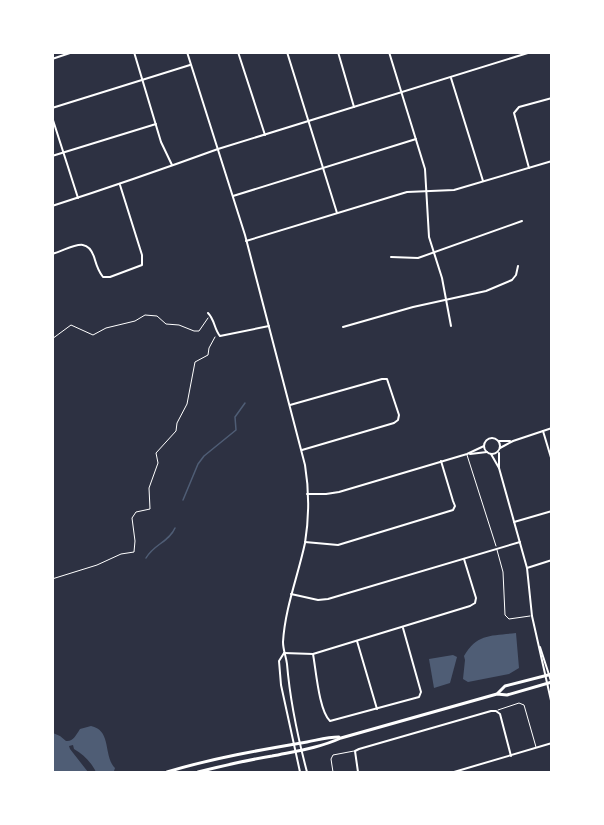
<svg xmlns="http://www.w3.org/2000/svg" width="604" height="825" font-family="Signika,sans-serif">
<rect width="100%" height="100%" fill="#2d3142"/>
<!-- water -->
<g fill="#4f5d75">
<path d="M516,633L519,668L509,674L468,682L463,679L465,660L464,656C477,633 492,636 516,633Z"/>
<path d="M453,655L457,657L450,683L434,688L429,659Z"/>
<path d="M91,726C112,730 103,756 115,768L114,771L96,772C91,762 84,755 74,749L73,745L69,746L70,749L88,772H53V733L60,736L66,741C73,742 76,735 80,729Z"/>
</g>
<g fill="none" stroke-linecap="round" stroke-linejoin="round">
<!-- stream -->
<g stroke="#4f5d75" stroke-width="1.5">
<path d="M183,500L198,464L204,456L236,430L235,417L245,403"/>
<path d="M146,558C154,544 169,542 175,528"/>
</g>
<!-- path -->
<g stroke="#fff" stroke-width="1">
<path d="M52,339L71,325L93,335L106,328L135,321L145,315L157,316L166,324L179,325L194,331H199L208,318"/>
<path d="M52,579L97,565L121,554L134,552L135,541L132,518L136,512L150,509L149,488L158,463L156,453L176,431L177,423L187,404L195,362L208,355L209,348L215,337"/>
</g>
<!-- service -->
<g stroke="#fff" stroke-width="1">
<path d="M467,455L496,546"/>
<path d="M497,550L503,572L505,615L509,619L530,616"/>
<path d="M498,710L519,703L524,705L536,747"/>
<path d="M333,772L331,759L333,755L354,751"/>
</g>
<!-- minor -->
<g stroke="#fff" stroke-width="2">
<path d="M134,52L161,142L172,165"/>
<path d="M238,52L265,135"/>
<path d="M287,52L337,213"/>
<path d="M338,52L354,107"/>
<path d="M389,52L425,169L429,237L442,278L451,326"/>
<path d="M52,59L73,52"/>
<path d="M451,78L483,181"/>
<path d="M52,108L190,65"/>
<path d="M52,117L78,198"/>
<path d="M52,156L156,124"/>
<path d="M529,168L514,113L519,107L552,98"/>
<path d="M233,196L416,139"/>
<path d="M52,206C108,188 163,169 218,149L531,52"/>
<path d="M246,241L397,195L407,192L454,190L552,161"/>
<path d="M52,254C72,248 88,234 95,260C97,267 99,272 103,277H110L142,265V255L120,185"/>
<path d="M391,257L418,258L522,221"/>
<path d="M208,313C215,320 214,329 220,336L269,326"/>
<path d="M343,327L413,307L486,291L512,280L516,275L518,266"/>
<path d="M290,405L382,379H387L399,415L398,420L394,423L302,450"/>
<path d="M543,431L552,461"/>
<path d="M514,522L552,511"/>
<path d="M305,542L338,545L453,510L455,506L453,501L441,461"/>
<path d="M527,568L552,560"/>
<path d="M291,594L318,600L328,599L520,542"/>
<path d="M357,641L377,709"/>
<path d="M284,653L313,654L470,606L475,603L476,598L464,559"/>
<path d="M313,654C316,670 319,711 330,721L419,697L421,692L403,628"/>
<path d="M358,772L355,751L359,749L491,711H496L500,714L511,756"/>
<path d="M454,772L552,743"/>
</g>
<!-- tertiary -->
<g stroke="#fff" stroke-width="2">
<path d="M187,52L245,235L305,465C309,489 309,518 305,543C298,576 285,608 283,642C283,650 286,656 287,664C290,700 298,738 307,772"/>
<circle cx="492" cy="446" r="8"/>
<path d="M499,441H510"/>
<path d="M500,448L513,441L552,428"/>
<path d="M470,454L487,452"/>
<path d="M491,454L499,468L527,568L532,616L552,705"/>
<path d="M499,468V453"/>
<path d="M307,494H326L339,492L467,454L484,446"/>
<path d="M540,647L552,684"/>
<path d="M284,653L279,661L281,685L300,772"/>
</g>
<!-- secondary -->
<g stroke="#fff" stroke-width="3">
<path d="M498,693L505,686L552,674"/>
<path d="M167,772C213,758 260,750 307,742C318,740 327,737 339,737"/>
<path d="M198,772C222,766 247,760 272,756C296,751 319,748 341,738L497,694L507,695L552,682"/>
</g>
</g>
<!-- border -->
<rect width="604" height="825" fill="none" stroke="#ffffff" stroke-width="108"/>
</svg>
